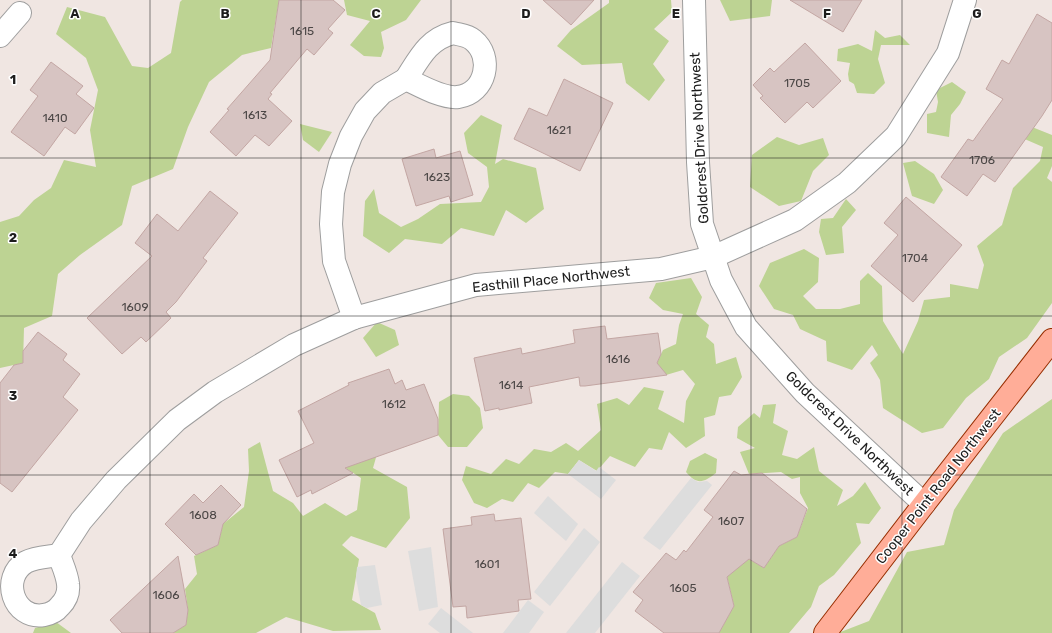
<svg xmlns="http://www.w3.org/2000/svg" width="1052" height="633" font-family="Rubik,sans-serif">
<rect width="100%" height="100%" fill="#f0e6e2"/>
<!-- forest -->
<g fill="#bdd393">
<path d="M182,0H279L271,48L242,55L209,82L188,127L173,169L132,186L122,225L80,255L58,274L52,316L24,328L23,363L0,368V222L19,216L34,200L51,188L64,160L96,167L90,130L98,90L86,58L56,34L67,7L105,17L132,66L148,68L171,53L180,2Z"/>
<path d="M344,0H421L406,20L381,32L384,48L381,57L364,56L350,45L370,21L347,15Z"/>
<path d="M609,0H671L672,12L654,29L669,41L653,64L665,80L649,101L626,83L622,63L582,65L557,46L571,30L609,3Z"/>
<path d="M720,0H772L770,16L730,21Z"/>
<path d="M875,30L885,38L900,35L910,45H881L878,59L885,83L874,94L857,93L854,84L849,81L848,74L850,63L837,61L838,49L858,44L872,51Z"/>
<path d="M952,82L966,92L960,104L951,115L949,137L927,133V114L936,112L938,102L936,90Z"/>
<path d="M481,115L502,125L495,164L503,159L536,168L544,209L526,223L506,210L494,236L461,228L442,244L405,239L389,253L363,236L365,201L374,189L379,213L401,227L418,219L440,204L481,202L489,187L487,167L468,153L464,133Z"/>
<path d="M1017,121L1052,135V166L1047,178L1052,182V303L1027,338L999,357L989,379L966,398L943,428L922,433L883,408L880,380L870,363L878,355L872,345L852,370L827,361L826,341L800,329L793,315L774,309L759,286L770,263L804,249L819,258L818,282L803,296L816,309H840L860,304V281L868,273L882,286L883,321L903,354L918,321L924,300L950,297V284L978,289L984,265L977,246L1002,225L1013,188L1040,161L1043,147L1013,134Z"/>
<path d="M300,124L332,132L319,152L303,140Z"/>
<path d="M777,137L799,145L823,138L829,155L813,171L801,201L779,206L750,187L752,155Z"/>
<path d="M915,161L934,174L943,190L934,204L912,196L903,163Z"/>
<path d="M846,199L856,210L842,227L844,253L826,255L819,232L821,219L833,218Z"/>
<path d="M691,278L702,297L696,314L709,325L706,337L714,344L716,364L736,357L742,377L731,395L719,397L715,415L704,418L705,436L686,448L669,432L662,450L649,448L635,467L610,456L597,471L579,460L568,474L555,472L539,488L528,483L513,502L502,499L487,508L474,503L462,480L466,466L491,474L506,459L519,464L534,449L551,452L566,443L578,451L601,430L597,404L617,398L629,405L644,387L664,391L658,409L684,423L686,401L695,384L683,370L666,375L657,363L663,350L676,344L679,325L683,314L663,310L649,298L656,283Z"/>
<path d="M377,322L395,330L399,345L376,357L363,338Z"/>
<path d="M453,394L469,396L480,408L483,428L467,447H448L438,435L439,402Z"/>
<path d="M1052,399V633H838L869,621L907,552L944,545L954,510L1003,433Z"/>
<path d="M776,404L773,423L788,431L782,455L797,459L814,447L819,471L843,490L837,506L853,496L865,482L881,508L869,524L856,523L861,543L834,575L819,586L811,607L789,633H719L734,606L727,576L749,559L764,568L779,546L797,537L808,508L800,493V477L792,479L781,472L749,474L740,452L755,448L737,438L738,427L754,413L760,418L763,405Z"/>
<path d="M260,442L273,491L293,503L303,516L325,503L346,516L357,510L361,478L344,467L377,454L373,468L407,487L410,518L386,548L351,536L342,545L359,559L352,600L375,613L381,630L333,631L286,617L256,633H173L186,625L188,610L185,589L197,574L194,556L218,545L223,524L244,507L249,471L248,449Z"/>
<path d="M705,453L717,459L716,473C703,483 697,485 686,472L690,461Z"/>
<path d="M56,622L71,633H33L35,628Z"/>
</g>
<!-- parking -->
<g fill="#ddd">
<path d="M579,460L596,471L599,467L616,480L601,499L568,474Z"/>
<path d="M691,478L698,482L707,481L712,485L660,550L643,538Z"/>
<path d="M548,496L578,524L566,541L534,513Z"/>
<path d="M584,528L600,542L550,606L534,592Z"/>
<path d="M431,547L438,607L419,611L408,551Z"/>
<path d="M622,562L640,576L595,633H566Z"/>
<path d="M375,565L382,605L367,608L361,605L356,578L357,567Z"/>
<path d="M528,600L544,612L529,633H503Z"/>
<path d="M441,608L473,633H440L428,624Z"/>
</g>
<!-- building -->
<g fill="#d7c4c2" stroke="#c3a6a3">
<path d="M279,0H333L345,10L328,29L333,33L314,55L307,49L270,93L272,94L268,99L292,121L269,146L255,135L236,156L210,132L229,110L227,109L270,60Z"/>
<path d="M543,0H594L571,25Z"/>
<path d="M790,0H862L843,32Z"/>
<path d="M1037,14L1052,23V100L1042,116L995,182L983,174L967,196L941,177L968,139L973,141L1003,99L986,89L1002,60L1009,64Z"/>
<path d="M805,43L841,81L813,108L807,102L785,123L760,98L763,96L753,85L770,68L774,72Z"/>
<path d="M51,62L83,86L76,94L94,108L75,134L65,127L44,156L11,132L38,96L30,90Z"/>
<path d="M564,79L613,103L580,171L514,139L529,108L547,116Z"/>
<path d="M434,149L436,158L460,151L473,195L451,202L449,196L416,206L402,159Z"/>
<path d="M210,191L238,213L203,258L207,261L176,302L166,312L171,318L146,342L141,337L122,354L87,318L152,256L135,243L157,214L178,231Z"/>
<path d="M906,197L962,245L913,302L871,266L898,235L884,223Z"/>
<path d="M605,326L607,339L658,333L661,354L657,363L667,375L585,386H580L579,377L529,387L532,403L499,410V408L485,411L474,358L521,348L522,354L575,343L573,330Z"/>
<path d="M38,332L67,354L63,360L80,374L63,397L78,410L12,492L0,483V383L14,365L23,363V351Z"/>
<path d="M389,369L395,384L402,380L406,390L424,384L438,419V435L345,468L353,473L312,494L311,490L297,497L279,460L314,443L298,411L349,385L348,383Z"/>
<path d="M734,471L741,475L762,473L807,509L797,537L779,546L764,568L749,559L727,577L734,606L719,633H664L635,611L643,600L633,592L666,553L676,560L684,550L686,552L713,517L704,510Z"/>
<path d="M221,485L241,505L223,524L218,545L196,555L165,524L194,494L203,503Z"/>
<path d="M494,514L495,521L521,518L531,599L518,600L519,611L467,618L466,606L453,607L443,529L472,525L471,517Z"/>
<path d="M178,556L188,610L186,625L173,633H122L110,620Z"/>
</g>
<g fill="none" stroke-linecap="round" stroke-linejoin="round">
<!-- minor casing -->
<g stroke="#9e9e9e" stroke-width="24">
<g id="minor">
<path d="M694,0L698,162L702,224L721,280L746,327L805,393L924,504"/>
<path d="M453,33C460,35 467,35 473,40C494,57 486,93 458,97C443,99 419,85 406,79C419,59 428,39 453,33Z"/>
<path d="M0,36L20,13"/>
<path d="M354,318L334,261L331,224L333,192L340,164L351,136L365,111L382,93L406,79"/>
<path d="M59,555L81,521L116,480L177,420L215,392L294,345L354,318L476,285L661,269L713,257L795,220L847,183L896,136L948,53L965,0"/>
<path d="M59,555C62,564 67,574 68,584C69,592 66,600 60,606C56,611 51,614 44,615C13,620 0,577 26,562C36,557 48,557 59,555Z"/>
</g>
</g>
<!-- major casing -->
<g stroke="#972e00" stroke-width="24">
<path id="major" d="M825,633L924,504L1052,340"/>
</g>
<!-- minor -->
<use href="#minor" stroke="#fff" stroke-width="22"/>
<!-- major -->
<use href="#major" stroke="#ffad98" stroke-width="22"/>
</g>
<!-- grid -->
<path fill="none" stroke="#1d1d1d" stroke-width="1" stroke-opacity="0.55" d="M150,0V633M301,0V633M451,0V633M601,0V633M751,0V633M902,0V633M0,158H1052M0,316H1052M0,475H1052"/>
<g text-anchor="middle" stroke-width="3" stroke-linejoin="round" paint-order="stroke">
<!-- number labels -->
<g font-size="12" fill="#4c4746">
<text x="302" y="35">1615</text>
<text x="797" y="87">1705</text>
<text x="255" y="119">1613</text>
<text x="55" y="122">1410</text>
<text x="559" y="134">1621</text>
<text x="982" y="164">1706</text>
<text x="437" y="181">1623</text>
<text x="915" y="262">1704</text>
<text x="135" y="311">1609</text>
<text x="618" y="363">1616</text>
<text x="511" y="389">1614</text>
<text x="394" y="408">1612</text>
<text x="203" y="519">1608</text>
<text x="731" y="525">1607</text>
<text x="487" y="568">1601</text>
<text x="683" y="592">1605</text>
<text x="166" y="599">1606</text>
</g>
<!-- street labels -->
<g font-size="14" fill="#1d1d1d" stroke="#fff">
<text transform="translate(699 138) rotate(-93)" y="5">Goldcrest Drive Northwest</text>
<text transform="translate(551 279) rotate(-6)" y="5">Easthill Place Northwest</text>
<text transform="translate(850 433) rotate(44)" y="5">Goldcrest Drive Northwest</text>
<text transform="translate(938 486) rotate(-52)" y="5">Cooper Point Road Northwest</text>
</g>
</g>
<g font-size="13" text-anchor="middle" font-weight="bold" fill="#1d1d1d" stroke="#fff" stroke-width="3" stroke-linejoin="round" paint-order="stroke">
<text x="75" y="18">A</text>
<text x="225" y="18">B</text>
<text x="376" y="18">C</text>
<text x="526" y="18">D</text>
<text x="676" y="18">E</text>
<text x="827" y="18">F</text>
<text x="977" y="18">G</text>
<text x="13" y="84">1</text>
<text x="13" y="242">2</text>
<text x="13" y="400">3</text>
<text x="13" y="558">4</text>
</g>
</svg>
